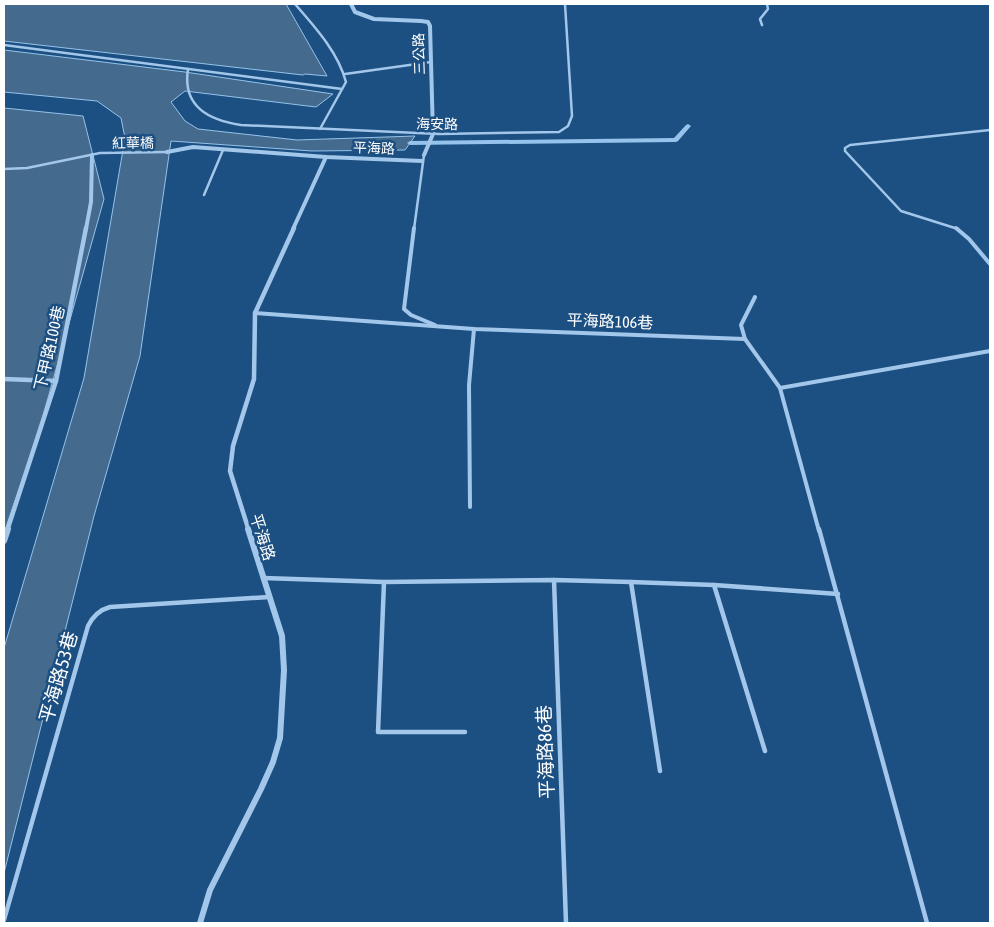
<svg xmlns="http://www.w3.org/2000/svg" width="994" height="927" font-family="'Asap Condensed','Noto Sans TC',sans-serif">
<rect width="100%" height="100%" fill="#1d5082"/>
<!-- water -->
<g fill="#446a8e" stroke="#95c3eb">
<path d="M4,4H286L327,76L305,74L303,75L4,41Z"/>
<path d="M4,50L185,72L333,94L316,107L185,91L171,102L185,121L198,129L297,140L415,136L405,150L312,151L171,141L140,356L94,516L4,873V648L84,378L125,138L121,118L97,101L4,92Z"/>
<path d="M4,108L83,116L104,199L37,437L4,533Z"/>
</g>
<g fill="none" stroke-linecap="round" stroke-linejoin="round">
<!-- stream -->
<path fill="#95c3eb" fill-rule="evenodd" d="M688,124L691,126L678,141L676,142L410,145L407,143L410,141L674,138L686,125Z"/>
<!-- service-far2 -->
<g stroke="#a2c7ea" stroke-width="2.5">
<path d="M295,4C315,27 338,52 346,82L320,129"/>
<path d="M762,25L760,19L768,9L767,4"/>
<path d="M4,45L342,89"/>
<path d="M188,69C182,107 209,120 241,125L439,134L559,132L568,126L572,116L565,4"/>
<path d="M345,74L431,62"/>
<path d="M4,169L27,168L100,153L167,152"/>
<path d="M204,195L223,150"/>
<path d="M414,229L424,155"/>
<path d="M958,229L901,211L845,151V148L850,145L990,130"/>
</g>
<!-- service-far1 -->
<g stroke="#a2c7ea" stroke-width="4">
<path d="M414,228L404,309L411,315L435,325"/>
<path d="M956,228L969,239L990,264"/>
<path d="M755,297L741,325L745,339L780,388L819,531"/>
<path d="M255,313L474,329L745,339"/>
<path d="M780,388L990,351"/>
<path d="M470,507L469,385L474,329"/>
</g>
<!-- service -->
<g stroke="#a2c7ea" stroke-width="4.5">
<path d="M819,529L927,923"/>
<path d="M263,578L384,582L554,580L631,582L714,585L838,594"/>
<path d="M554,580L566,923"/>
<path d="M384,582L378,732H465"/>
<path d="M631,582L660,771"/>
<path d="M714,585L765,751"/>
<path d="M4,920L88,626C93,616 99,610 110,607L269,597"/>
</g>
<!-- minor-far2 -->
<g stroke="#a2c7ea" stroke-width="4">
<path d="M351,4L355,12L374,19L421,21L428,22L430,26L433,134L424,155"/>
<path d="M167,152L193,147L326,157L422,161"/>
<path d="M86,229L91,202L92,155"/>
<path d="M293,229L326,157"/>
</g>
<!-- minor-far1 -->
<g stroke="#a2c7ea" stroke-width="4.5">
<path d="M4,379L56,381"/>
<path d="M7,531L56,381L86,228"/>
<path d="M249,531L230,471L233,446L254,379L255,313L294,228"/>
</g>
<!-- minor -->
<g stroke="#a2c7ea" stroke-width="6">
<path d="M4,541L8,529"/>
<path d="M200,923L210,890L261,789L273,762L280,738L284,670L282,636L248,529"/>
</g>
</g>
<g text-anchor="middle" stroke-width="5" stroke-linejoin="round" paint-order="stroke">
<!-- far-street labels -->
<g font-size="14" fill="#fff" stroke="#1d5082">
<text transform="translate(419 54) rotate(-92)" y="5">三公路</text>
<text transform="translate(437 124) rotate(1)" y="5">海安路</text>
<text transform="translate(133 143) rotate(-1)" y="5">紅華橋</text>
<text transform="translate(374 148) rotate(2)" y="5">平海路</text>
</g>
<!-- street labels -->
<g font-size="16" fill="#fff" stroke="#1d5082">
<text transform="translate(610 321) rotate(2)" y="6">平海路106巷</text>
<text transform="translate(49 348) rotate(-77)" y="6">下甲路100巷</text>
<text transform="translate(263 537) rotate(72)" y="6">平海路</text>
</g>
<!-- near-street labels -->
<g font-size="19" fill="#fff" stroke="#1d5082">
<text transform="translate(58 677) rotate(-74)" y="7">平海路53巷</text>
<text transform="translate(545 752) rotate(-92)" y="7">平海路86巷</text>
</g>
</g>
<!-- border -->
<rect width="994" height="927" fill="none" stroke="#ffffff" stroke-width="10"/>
</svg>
